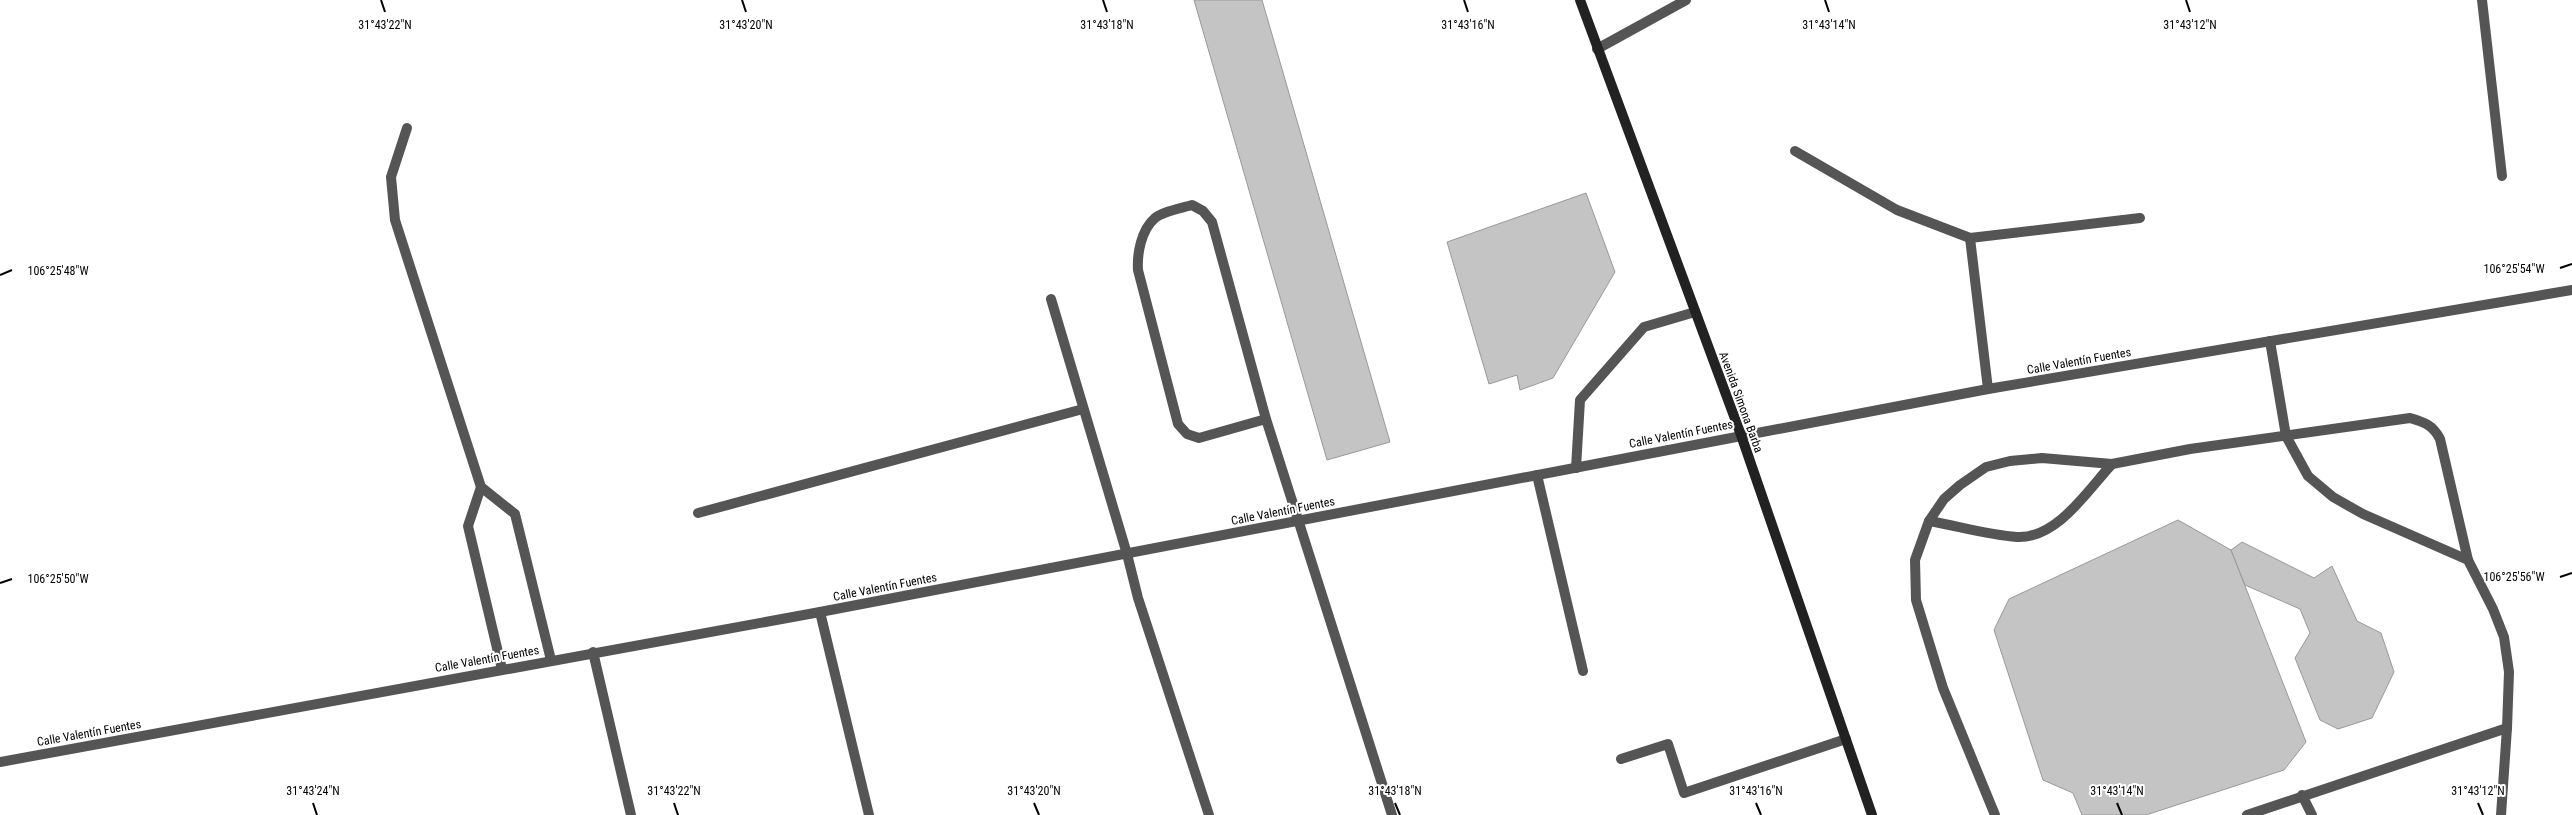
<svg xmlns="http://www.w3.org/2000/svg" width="2572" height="815" font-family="'Roboto Condensed',sans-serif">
<rect width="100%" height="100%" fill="#fff"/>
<!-- building -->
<g fill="#c4c4c4" stroke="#999">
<path d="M1194,0H1262L1390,442L1327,460Z"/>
<path d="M1586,193L1615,272L1553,378L1520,390L1517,375L1489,384L1447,242Z"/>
<path d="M2178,520L2231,550L2306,742L2284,770L2146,815H2082L2073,793L2043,780L1994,630L2009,599Z"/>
<path d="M2242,542L2314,578L2332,566L2357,621L2381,633L2394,672L2372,718L2338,729L2320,720L2295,658L2310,633L2300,609L2245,585L2231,550Z"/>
</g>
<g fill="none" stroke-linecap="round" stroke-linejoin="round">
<!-- service -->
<g stroke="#555" stroke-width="10">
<path d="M2482,0L2502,176"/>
<path d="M1597,49L1686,0"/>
<path d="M1795,151L1897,210L1970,238"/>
<path d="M1051,299L1127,554L1138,598L1209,815"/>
<path d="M1988,389L1970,238L2140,218"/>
<path d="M1266,419L1199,438L1187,434L1178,424L1138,270C1137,254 1141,230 1155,218C1163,211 1182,208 1192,205L1203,211L1212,222L1266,419L1392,815"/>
<path d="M1576,468L1580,400L1644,327L1695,312"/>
<path d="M1537,475L1583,671"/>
<path d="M698,513L1083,409"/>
<path d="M1929,521C1958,526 1988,535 2017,537C2057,539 2088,490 2112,464"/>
<path d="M820,612L869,815"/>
<path d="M1621,759L1668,744L1684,793L1846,739"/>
<path d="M2302,795L2312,815"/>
<path d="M1995,815L1943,688L1916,600L1915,560L1929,521L1944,499L1960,485L1986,467L2010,461L2042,458L2112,464L2190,449L2410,418C2424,422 2433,425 2440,439L2468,560"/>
<path d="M2247,815L2507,728L2509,672L2504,637L2493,609L2468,560L2363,514L2333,497L2308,476L2286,436L2270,341"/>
<path d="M2501,815L2507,728"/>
</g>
<!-- minor -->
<g stroke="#555" stroke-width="10">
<path d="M407,128L391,177L395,220L481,487L515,514L551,660"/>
<path d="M481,487L468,526L502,669"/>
<path d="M593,652L631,815"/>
</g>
<!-- tertiary -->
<path stroke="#555" stroke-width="10" d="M0,762L820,612L1988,389L2572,290"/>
<!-- secondary -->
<path stroke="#222" stroke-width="10" d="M1580,0L1741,435L1872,815"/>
</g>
<!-- ticks -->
<path fill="none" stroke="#000" stroke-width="2" d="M381,0L385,12M742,0L746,12M1103,0L1107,12M1464,0L1468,12M1825,0L1829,12M2186,0L2190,12M2560,268L2572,264M0,275L12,270M2560,577L2572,573M0,583L12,579M313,803L317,815M674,803L678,815M1034,803L1039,815M1395,803L1400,815M1756,803L1761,815M2117,803L2122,815M2478,803L2483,815"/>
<g text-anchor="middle" stroke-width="4" stroke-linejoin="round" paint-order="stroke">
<!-- street labels -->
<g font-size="12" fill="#000" stroke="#fff">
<text transform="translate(2079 361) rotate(-10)" y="4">Calle Valentín Fuentes</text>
<text transform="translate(1741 402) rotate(70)" y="4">Avenida Simona Barba</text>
<text transform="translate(1681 434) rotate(-11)" y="4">Calle Valentín Fuentes</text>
<text transform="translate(1283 511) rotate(-11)" y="4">Calle Valentín Fuentes</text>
<text transform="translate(885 587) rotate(-11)" y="4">Calle Valentín Fuentes</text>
<text transform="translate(487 659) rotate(-10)" y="4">Calle Valentín Fuentes</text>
<text transform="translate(89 733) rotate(-10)" y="4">Calle Valentín Fuentes</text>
</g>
</g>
<g font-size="12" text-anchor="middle" fill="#000" stroke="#fff" stroke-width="4" stroke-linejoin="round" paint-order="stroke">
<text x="385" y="29">31°43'22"N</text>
<text x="746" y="29">31°43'20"N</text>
<text x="1468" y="29">31°43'16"N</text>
<text x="1107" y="29">31°43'18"N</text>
<text x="1829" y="29">31°43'14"N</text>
<text x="2190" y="29">31°43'12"N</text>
<text x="2514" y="273">106°25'54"W</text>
<text x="58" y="275">106°25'48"W</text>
<text x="2514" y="581">106°25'56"W</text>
<text x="58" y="583">106°25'50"W</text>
<text x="313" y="795">31°43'24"N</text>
<text x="674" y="795">31°43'22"N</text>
<text x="1034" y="795">31°43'20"N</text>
<text x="1395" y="795">31°43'18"N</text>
<text x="1756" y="795">31°43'16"N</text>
<text x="2117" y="795">31°43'14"N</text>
<text x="2478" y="795">31°43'12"N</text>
</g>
</svg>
